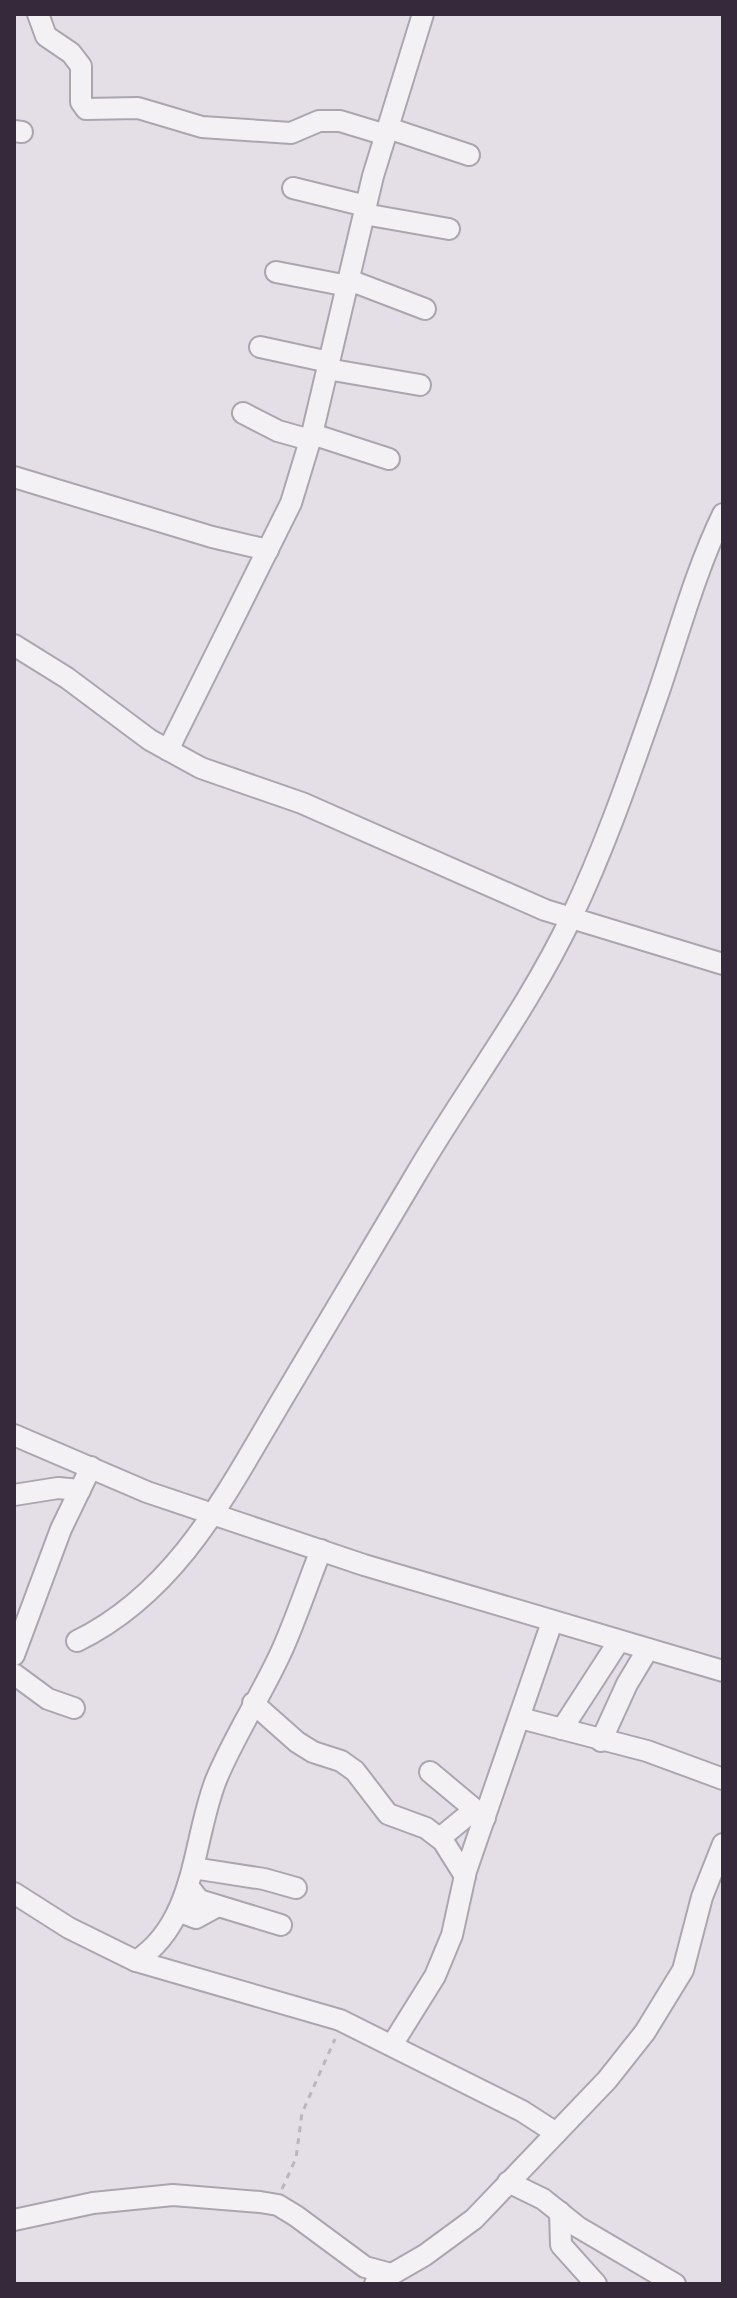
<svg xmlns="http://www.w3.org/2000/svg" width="737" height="2298" font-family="Mulish,sans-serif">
<rect width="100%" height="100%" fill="#e4dfe7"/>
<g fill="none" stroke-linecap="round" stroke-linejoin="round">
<!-- minor casing -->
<g stroke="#aca5b0" stroke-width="24">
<g id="minor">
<path d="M38,14L46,36L71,53L81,66V102L86,109L138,108L202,127L291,133L319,121H340L386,135"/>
<path d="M388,128L469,155"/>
<path d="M14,131L22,132"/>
<path d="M293,188L366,206"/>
<path d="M364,214L449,229"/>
<path d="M276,272L348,286"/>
<path d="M349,280L425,309"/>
<path d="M260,347L329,362"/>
<path d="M327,369L420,385"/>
<path d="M243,413L278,431L310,440"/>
<path d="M312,434L389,459"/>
<path d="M14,477L212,537L268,550"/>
<path d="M14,645L67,678L150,740L201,768L302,803L545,910L723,964"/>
<path d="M168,750L291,503L312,434L373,176L423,14"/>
<path d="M14,1435L147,1492L364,1565L723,1671"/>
<path d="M14,1495L58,1488L80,1490"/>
<path d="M77,1641C179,1591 228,1490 283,1398C327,1324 371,1250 415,1176C466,1089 529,1007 572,916C606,845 632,768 658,694C679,633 695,572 723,514"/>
<path d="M14,1655L61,1529L91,1467"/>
<path d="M14,1674L48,1699L74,1708"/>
<path d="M253,1703L297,1742L313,1752L341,1761L355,1771L388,1814L426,1828L443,1841L465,1876"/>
<path d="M520,1718L647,1751L723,1779"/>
<path d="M562,1729L619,1641"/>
<path d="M601,1741L627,1684L648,1649"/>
<path d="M430,1772L485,1818"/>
<path d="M440,1838L474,1810"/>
<path d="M193,1868L264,1879L296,1888"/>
<path d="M188,1886L199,1900L281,1925"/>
<path d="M14,1893L69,1928L136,1961L340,2020L522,2111L556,2133"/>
<path d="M178,1911L196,1918L218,1906"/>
<path d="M136,1961C197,1921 192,1841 216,1780C235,1734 263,1693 283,1648C297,1616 308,1583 321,1550"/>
<path d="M392,2045L435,1976L452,1935L466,1871L552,1622"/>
<path d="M508,2182L543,2199L578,2227L675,2284"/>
<path d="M560,2212L561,2245L596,2284"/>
<path d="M14,2220L93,2203L173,2195L260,2202L278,2205L296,2216L365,2267L391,2274"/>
<path d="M375,2284L425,2255L474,2219L607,2080L645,2032L683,1970L702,1897L723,1844"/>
</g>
</g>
<!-- path -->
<path stroke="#bbb5be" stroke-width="3" stroke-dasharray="6 6" stroke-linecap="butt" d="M282,2189L296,2158L302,2113L335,2039"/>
<!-- minor -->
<use href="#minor" stroke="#f4f1f5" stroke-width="20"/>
</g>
<!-- border -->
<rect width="737" height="2298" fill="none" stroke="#36293c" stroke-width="32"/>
</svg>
